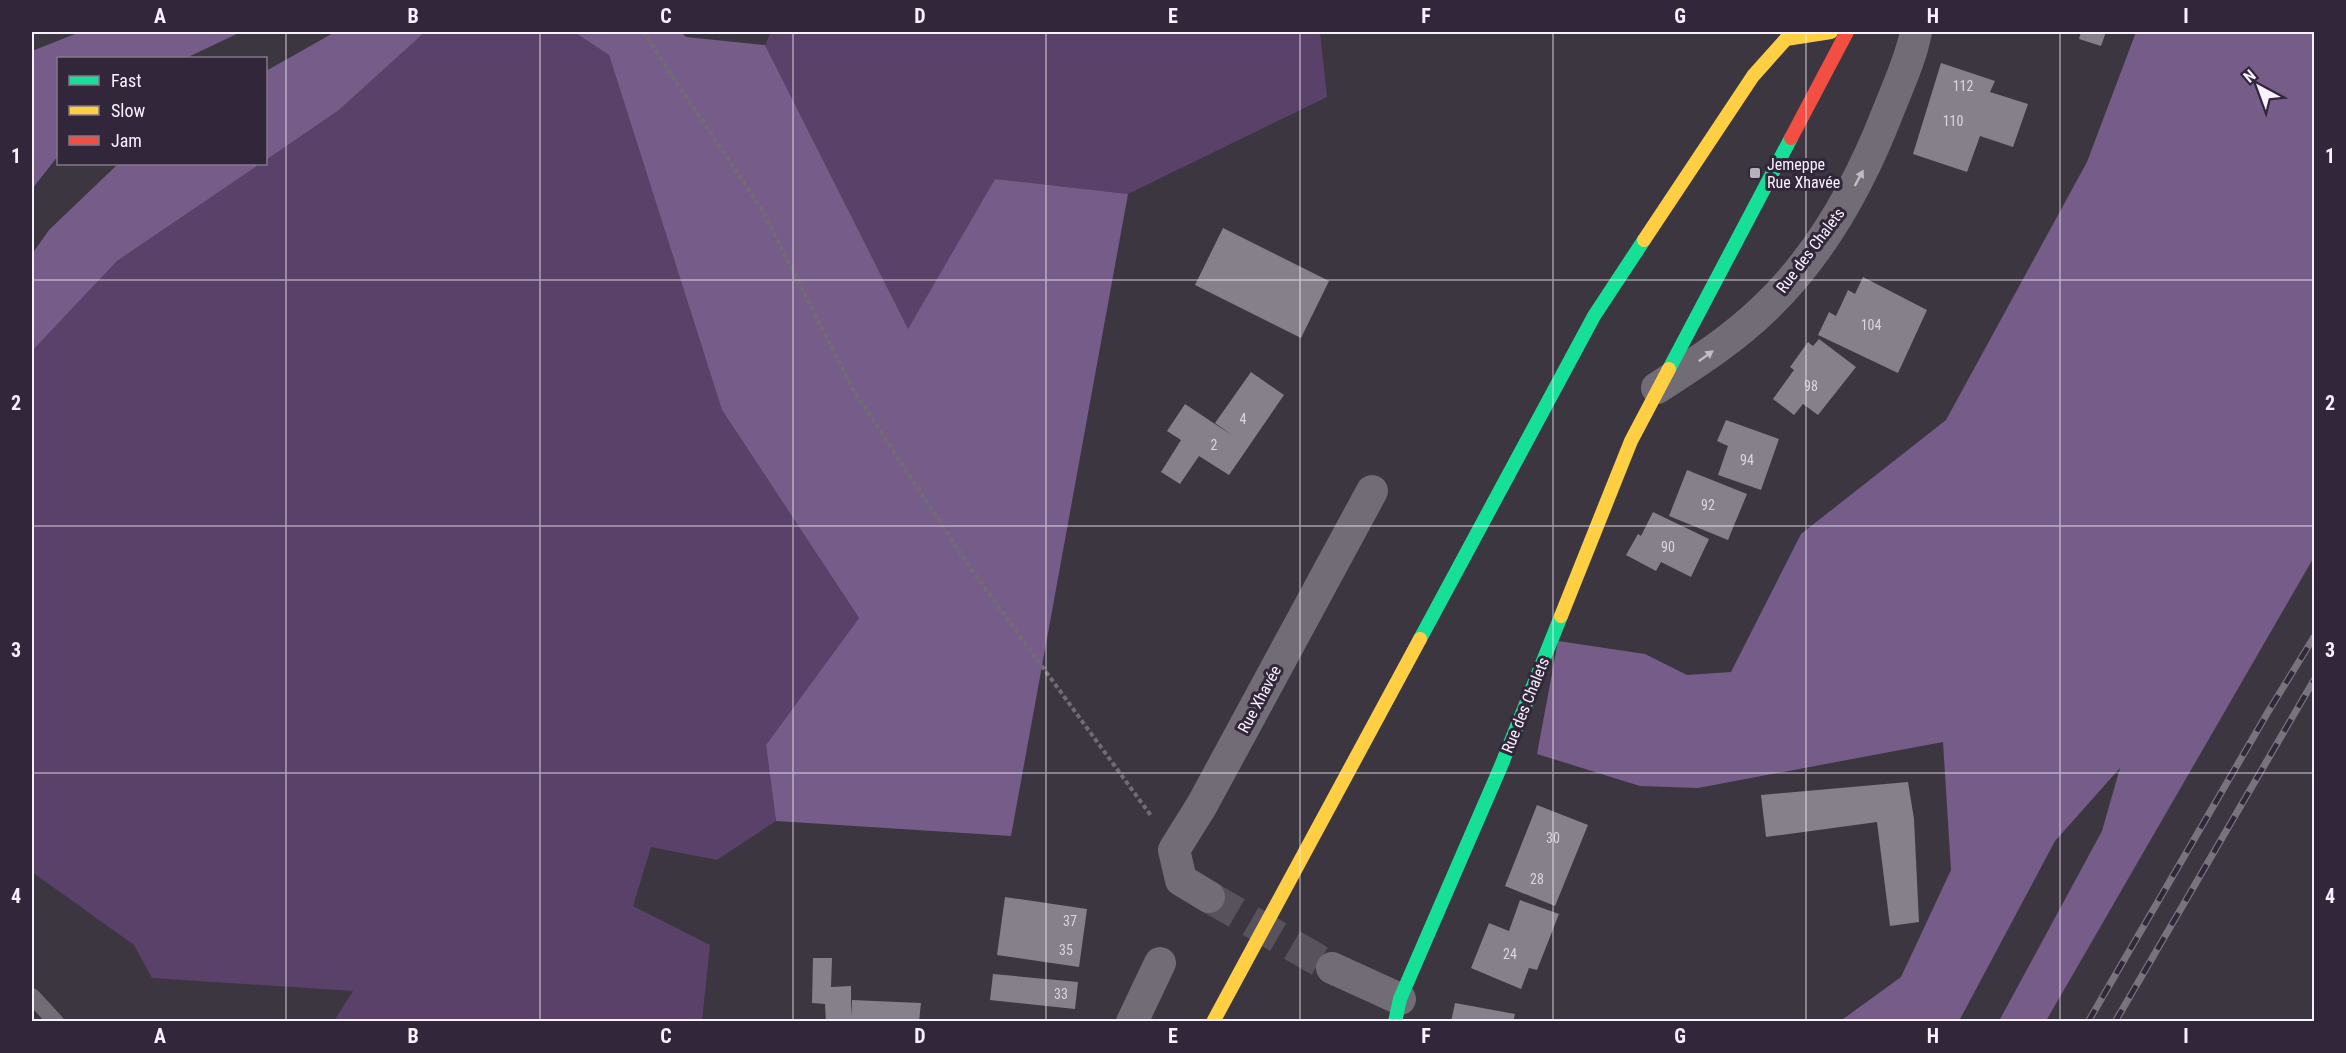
<svg xmlns="http://www.w3.org/2000/svg" width="2346" height="1053" font-family="'Roboto Condensed',sans-serif">
<rect width="100%" height="100%" fill="#3c3641"/>
<!-- green -->
<g fill="#594169">
<path d="M425,32H574L609,55L722,410L859,618L766,745L776,821L717,860L651,847L633,906L710,945L702,1021H334L353,991L152,978L134,945L32,872V351L117,261L260,164H266V160L339,110Z"/>
<path d="M771,32H1320L1327,97L1128,194L995,179L908,330L765,45Z"/>
</g>
<!-- forest -->
<g fill="#765c89">
<path d="M80,32H241L186,58H58V156L32,189V51Z"/>
<path d="M335,32H425L339,110L266,160V71Z"/>
<path d="M574,32H681L686,37L765,45L908,329L995,179L1128,194L1011,836L776,821L766,745L859,618L722,410L609,55Z"/>
<path d="M2136,32H2314V557L2046,1021H1999L2102,831L2120,768L2055,841L1959,1021L1839,1022L1901,977L1951,870L1943,742L1698,788L1640,786L1537,754L1558,641L1645,654L1687,675L1731,672L1801,534L1946,420L2087,162Z"/>
<path d="M118,164H260L117,261L32,351V254L49,230Z"/>
</g>
<!-- building -->
<g fill="#858089">
<path d="M2081,32H2106L2101,46L2079,39Z"/>
<path d="M1941,63L1995,81L1990,92L2028,104L2013,147L1980,136L1967,172L1913,154Z"/>
<path d="M1223,228L1329,281L1301,338L1195,285Z"/>
<path d="M1863,277L1927,310L1898,373L1818,335L1829,312L1836,316L1848,290L1855,294Z"/>
<path d="M1819,339L1856,367L1818,415L1803,404L1794,415L1773,399L1794,370L1790,367L1808,342L1813,346Z"/>
<path d="M1251,372L1284,395L1229,475L1199,456L1180,484L1161,472L1181,440L1167,431L1185,404L1233,436L1215,423Z"/>
<path d="M1726,420L1779,439L1761,490L1718,475L1728,446L1717,441Z"/>
<path d="M1687,470L1747,494L1728,540L1669,516Z"/>
<path d="M1653,512L1709,539L1691,577L1661,562L1656,571L1626,555L1638,534L1641,536Z"/>
<path d="M1908,782L1914,819L1919,922L1890,926L1877,822L1766,837L1761,795Z"/>
<path d="M1537,805L1588,825L1555,906L1505,886Z"/>
<path d="M1005,897L1087,909L1079,967L997,955Z"/>
<path d="M1520,900L1559,914L1537,970L1529,968L1521,989L1471,968L1489,923L1509,931Z"/>
<path d="M813,958H832L831,987L851,986V1017L852,1000L921,1003L919,1022H826L825,1004L812,1003Z"/>
<path d="M993,974L1078,982L1075,1009L990,1000Z"/>
<path d="M1455,1003L1515,1014L1513,1022H1451Z"/>
</g>
<g fill="none" stroke-linecap="round" stroke-linejoin="round">
<!-- street-tunnel -->
<path stroke="#58525d" stroke-width="32" stroke-dasharray="32 16" stroke-linecap="butt" d="M1209,897L1332,968"/>
<!-- path -->
<path stroke="#716c74" stroke-width="4" stroke-dasharray="4.5 3" stroke-linecap="butt" d="M643,32L761,208L854,391L971,569L1152,817"/>
<!-- lane -->
<path stroke="#726c76" stroke-width="16" d="M32,996L56,1022"/>
<!-- street -->
<g stroke="#726c76" stroke-width="32">
<path d="M1657,388C1694,364 1732,340 1764,309C1821,255 1861,182 1889,109C1899,84 1911,58 1916,32"/>
<path d="M1209,897L1181,880L1174,850L1202,805L1372,491"/>
<path d="M1332,968L1400,999"/>
<path d="M1132,1022L1160,963"/>
</g>
<!-- fast -->
<g stroke="#16e098" stroke-width="14">
<path d="M1669,369L1791,138"/>
<path d="M1420,639L1594,316L1644,240"/>
<path d="M1395,1022L1400,999L1501,766L1561,616"/>
</g>
<!-- slow -->
<g stroke="#ffcf43" stroke-width="14">
<path d="M1644,240L1753,76L1786,39L1831,32"/>
<path d="M1561,616L1631,441L1669,369"/>
<path d="M1213,1022L1420,639"/>
</g>
<!-- jam -->
<path stroke="#f24e42" stroke-width="14" d="M1791,138L1847,32"/>
<!-- rail casing -->
<g stroke="#78737c" stroke-width="7">
<g id="rail">
<path d="M2088,1022L2268,712L2314,637"/>
<path d="M2115,1022L2314,680"/>
</g>
</g>
<!-- rail -->
<use href="#rail" stroke="#32273a" stroke-width="4.5" stroke-dasharray="14" stroke-linecap="butt"/>
</g>
<!-- one-way arrows -->
<defs><path id="oneway-solid" d="M-6-.8H1V-3.2L6.5 0L1 3.2V.8H-6Z" transform="scale(1.5)"/></defs>
<g fill="#c2bcc8">
<use href="#oneway-solid" transform="translate(1859 178) rotate(-62)"/>
<use href="#oneway-solid" transform="translate(1706 356) rotate(-36)"/>
</g>
<!-- grid -->
<path fill="none" stroke="#f8f1fe" stroke-width="1.5" stroke-opacity="0.55" d="M286,32V1022M540,32V1022M793,32V1022M1046,32V1022M1300,32V1022M1553,32V1022M1806,32V1022M2060,32V1022M32,280H2314M32,526H2314M32,773H2314"/>
<!-- markers -->
<rect fill="#b6b0bc" stroke="#32273a" stroke-width="2" x="1749" y="167" width="12" height="12" rx="3"/>
<g text-anchor="middle" stroke-width="6" stroke-linejoin="round" paint-order="stroke">
<!-- number labels -->
<g font-size="14" fill="#dbd5e1">
<text x="1963" y="91">112</text>
<text x="1953" y="126">110</text>
<text x="1871" y="330">104</text>
<text x="1811" y="391">98</text>
<text x="1243" y="424">4</text>
<text x="1214" y="450">2</text>
<text x="1747" y="465">94</text>
<text x="1708" y="510">92</text>
<text x="1668" y="552">90</text>
<text x="1553" y="843">30</text>
<text x="1537" y="884">28</text>
<text x="1070" y="926">37</text>
<text x="1066" y="955">35</text>
<text x="1510" y="959">24</text>
<text x="1061" y="999">33</text>
</g>
<!-- poi labels -->
<g font-size="16" fill="#f8f1fe" stroke="#32273a" text-anchor="start">
<text x="1767" y="170">Jemeppe<tspan x="1767" dy="18">Rue Xhavée</tspan></text>
</g>
<!-- street labels -->
<g font-size="16" fill="#f8f1fe" stroke="#32273a">
<text transform="translate(1810 250) rotate(-53)" y="6">Rue des Chalets</text>
<text transform="translate(1259 699) rotate(-62)" y="6">Rue Xhavée</text>
<text transform="translate(1525 705) rotate(-68)" y="6">Rue des Chalets</text>
</g>
</g>
<!-- border -->
<rect width="2346" height="1053" fill="none" stroke="#32273a" stroke-width="66"/>
<!-- legend -->
<rect x="57" y="57" width="210" height="108" fill="#32273a" stroke="#817888" stroke-width="1.5"/>
<rect x="69" y="76" width="30" height="9" fill="#16e098" stroke="#817888" stroke-width="1.5"/>
<text x="111" y="87" font-size="18" fill="#f8f1fe">Fast</text>
<rect x="69" y="106" width="30" height="9" fill="#ffcf43" stroke="#817888" stroke-width="1.5"/>
<text x="111" y="117" font-size="18" fill="#f8f1fe">Slow</text>
<rect x="69" y="136" width="30" height="9" fill="#f24e42" stroke="#817888" stroke-width="1.5"/>
<text x="111" y="147" font-size="18" fill="#f8f1fe">Jam</text>
<!-- north arrow -->
<g transform="translate(2259 87) rotate(319)" stroke="#32273a" stroke-width="4.5" paint-order="stroke">
<path d="M0-4.5L10 22L0 15L-10 22Z" fill="#f8f1fe"/>
<text y="-9" font-size="16" font-weight="bold" text-anchor="middle" fill="#f8f1fe">N</text>
</g>
<rect x="33" y="33" width="2280" height="987" fill="none" stroke="#f8f1fe" stroke-width="2"/>
<g font-size="20" text-anchor="middle" font-weight="bold" fill="#f8f1fe">
<text x="160" y="23">A</text>
<text x="413" y="23">B</text>
<text x="666" y="23">C</text>
<text x="920" y="23">D</text>
<text x="1173" y="23">E</text>
<text x="1426" y="23">F</text>
<text x="1680" y="23">G</text>
<text x="1933" y="23">H</text>
<text x="2186" y="23">I</text>
<text x="16" y="163">1</text>
<text x="2330" y="163">1</text>
<text x="16" y="410">2</text>
<text x="2330" y="410">2</text>
<text x="16" y="657">3</text>
<text x="2330" y="657">3</text>
<text x="16" y="903">4</text>
<text x="2330" y="903">4</text>
<text x="160" y="1043">A</text>
<text x="413" y="1043">B</text>
<text x="666" y="1043">C</text>
<text x="920" y="1043">D</text>
<text x="1173" y="1043">E</text>
<text x="1426" y="1043">F</text>
<text x="1680" y="1043">G</text>
<text x="1933" y="1043">H</text>
<text x="2186" y="1043">I</text>
</g>
</svg>
